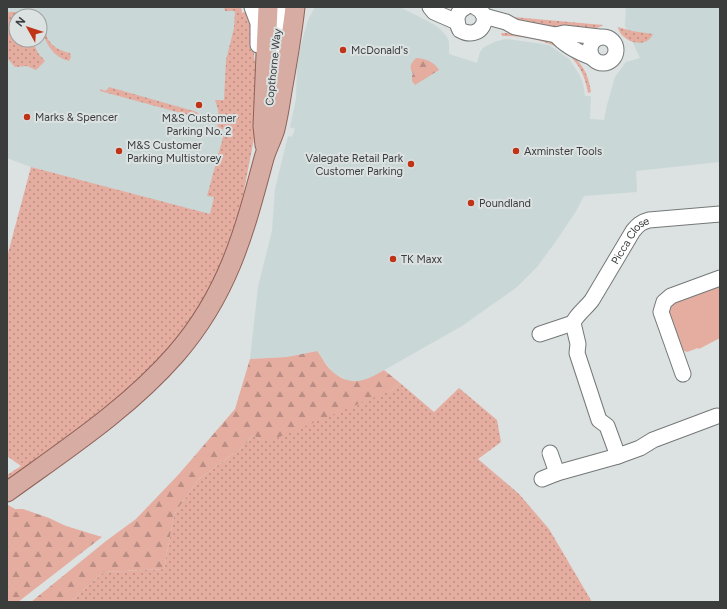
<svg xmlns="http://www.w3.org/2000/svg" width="727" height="609" font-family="Figtree,sans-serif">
<defs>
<pattern id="grass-dots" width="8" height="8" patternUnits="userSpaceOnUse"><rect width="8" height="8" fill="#e4ada0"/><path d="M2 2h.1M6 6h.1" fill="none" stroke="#ba8e84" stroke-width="1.8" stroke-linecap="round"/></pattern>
<pattern id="forest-firs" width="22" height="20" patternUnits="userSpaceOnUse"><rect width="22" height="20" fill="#e4ada0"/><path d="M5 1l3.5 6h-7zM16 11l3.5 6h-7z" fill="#ba8e84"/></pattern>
</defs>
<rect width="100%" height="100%" fill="#dce1e1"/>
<!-- built -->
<g fill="#c9d7d7" fill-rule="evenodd">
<path d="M7,7H238L227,219L31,167L7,158ZM16,16H40V40H16Z"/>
<path d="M315,7H400L435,25L441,30L447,37L449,42V54L477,63L480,52L484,47L497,41L506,39L514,40L549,45L569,59L579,74L583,83L585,96H591L590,119L604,120L607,105L615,77L626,62L640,58L625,26L626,7H720V162L636,171L637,192L584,196L575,213L554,244L537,267L517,287L462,326L372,377L360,382L349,381L333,373L317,351L287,357L250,359L258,287L272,231L275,189L288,136L292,137L295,129L290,127L296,99L297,66L300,48L308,20Z"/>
</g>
<!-- grass -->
<g fill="url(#grass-dots)">
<path d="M224,7H241L242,13L250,9L255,30L254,56L259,86L255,133L242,201L226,257L204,298L176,340L149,370L120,396L7,484V475L21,466L7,456V257L31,167L210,214L214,197L207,196L225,130L217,128C220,117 219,111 215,100H224L226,60L234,28L235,11H225Z"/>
<path d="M7,12H21L26,16H16V40H32L38,53L45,61L36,70L27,66L15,67L7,58Z"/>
<path d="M513,17L603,25C588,37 535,24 516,22Z"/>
<path d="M42,20L46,21C43,40 53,49 70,53L71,57L69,61C51,57 41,37 42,20Z"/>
<path d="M618,27L632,31L653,34C646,50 622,42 618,28Z"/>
<path d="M501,33C514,33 539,36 551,40C554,42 558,45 561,47C579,59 588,70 591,92L588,93C583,60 563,45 532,39C522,37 512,36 502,36Z"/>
<path d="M109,87L197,112L199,115L197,121L193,120L194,118L192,116L100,91V89L106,91Z"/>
<path d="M400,383L434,412L459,388L497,420L501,442L478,459L519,494L549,529L592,602H70L104,572L164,569L174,515L179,507L199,479L244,446L253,435L261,440L392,390Z"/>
</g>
<!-- forest -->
<g fill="url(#forest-firs)">
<path d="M416,58C424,58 435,62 439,70L415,85L412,81V76L413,74C409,67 410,64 416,58Z"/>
<path d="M317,351C322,357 327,368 334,373C352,387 366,381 384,370L400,383L392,390L272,440H261L253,435L244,446L199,479L179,507L174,515L164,569L104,572L70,602H31L106,541L136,519L179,474L235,409L250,359L287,357Z"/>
<path d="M8,505L15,509H23L49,518L66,526L102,537L18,602H7V506Z"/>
</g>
<!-- park -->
<path fill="#e4ada0" d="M720,285V338L699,349L698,348L687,352L682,350L667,307L668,305Z"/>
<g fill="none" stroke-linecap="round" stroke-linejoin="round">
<!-- minor casing -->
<g stroke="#747978" stroke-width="17">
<g id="minor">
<path d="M252,7L258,23V45"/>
<path d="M430,7L434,12L457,22"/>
<path d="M466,7C456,11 455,21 460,30C481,42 494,15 475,7"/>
<path d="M484,16L506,22L515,27L556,35L564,33L599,37"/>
<path d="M556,35C565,46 578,52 591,57"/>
<circle cx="603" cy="50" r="13"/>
<path d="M273,85L279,7"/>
<path id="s1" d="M540,334L573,323C576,315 587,307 592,300L633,231C638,225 641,222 649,220L720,214"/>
<path d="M683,374L661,312L664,302L671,296L720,278"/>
<path d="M618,456L640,448L653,440L717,416"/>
<path d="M557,473L618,456L607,426L599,420L577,353L578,344L573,323"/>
<path d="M542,479L557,473L550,453"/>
</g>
</g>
<!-- major casing -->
<g stroke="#8f6158" stroke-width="21">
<g id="major">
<path d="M265,145L263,126L268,7"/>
<path d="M7,492C65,450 128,409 176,354C228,294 244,233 264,158C267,148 272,139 275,129C278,117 280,104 282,91C287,63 292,35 295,7"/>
</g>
</g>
<!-- minor -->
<use href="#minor" stroke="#fff" stroke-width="15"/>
<!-- major -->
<use href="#major" stroke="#d7aca3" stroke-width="19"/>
</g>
<!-- markers -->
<g fill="#bf3417" stroke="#dce1e1" stroke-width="1.5">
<circle cx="343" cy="50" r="4"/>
<circle cx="199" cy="105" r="4"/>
<circle cx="27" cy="117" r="4"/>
<circle cx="119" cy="151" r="4"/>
<circle cx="516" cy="151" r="4"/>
<circle cx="411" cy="164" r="4"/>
<circle cx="471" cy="203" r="4"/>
<circle cx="393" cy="259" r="4"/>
</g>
<g text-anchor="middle" stroke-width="4" stroke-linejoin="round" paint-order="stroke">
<!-- poi labels -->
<g font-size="11" fill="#3b3d3d" stroke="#dce1e1" text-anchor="start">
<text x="351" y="54">McDonald's</text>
<text x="35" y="121">Marks &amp; Spencer</text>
<text x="199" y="122" text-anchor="middle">M&amp;S Customer<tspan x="199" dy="13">Parking No. 2</tspan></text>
<text x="127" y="149">M&amp;S Customer<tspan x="127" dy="13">Parking Multistorey</tspan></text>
<text x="524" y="155">Axminster Tools</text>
<text x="403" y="162" text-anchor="end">Valegate Retail Park<tspan x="403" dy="13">Customer Parking</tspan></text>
<text x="479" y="207">Poundland</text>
<text x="401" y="263">TK Maxx</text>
</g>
<!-- street labels -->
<g font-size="11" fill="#3b3d3d" stroke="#dce1e1">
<text transform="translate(273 67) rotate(-84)" y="4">Copthorne Way</text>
<text dy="4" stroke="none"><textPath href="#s1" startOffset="136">Picca Close</textPath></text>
</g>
</g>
<!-- border -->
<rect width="727" height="609" fill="none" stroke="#3b3d3d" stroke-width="16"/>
<!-- north arrow -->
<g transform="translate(28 28) rotate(309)"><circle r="19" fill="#dce1e1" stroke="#9c9f9f"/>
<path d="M0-3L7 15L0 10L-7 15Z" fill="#bf3417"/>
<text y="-6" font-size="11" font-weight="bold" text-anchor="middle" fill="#3b3d3d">N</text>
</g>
</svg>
